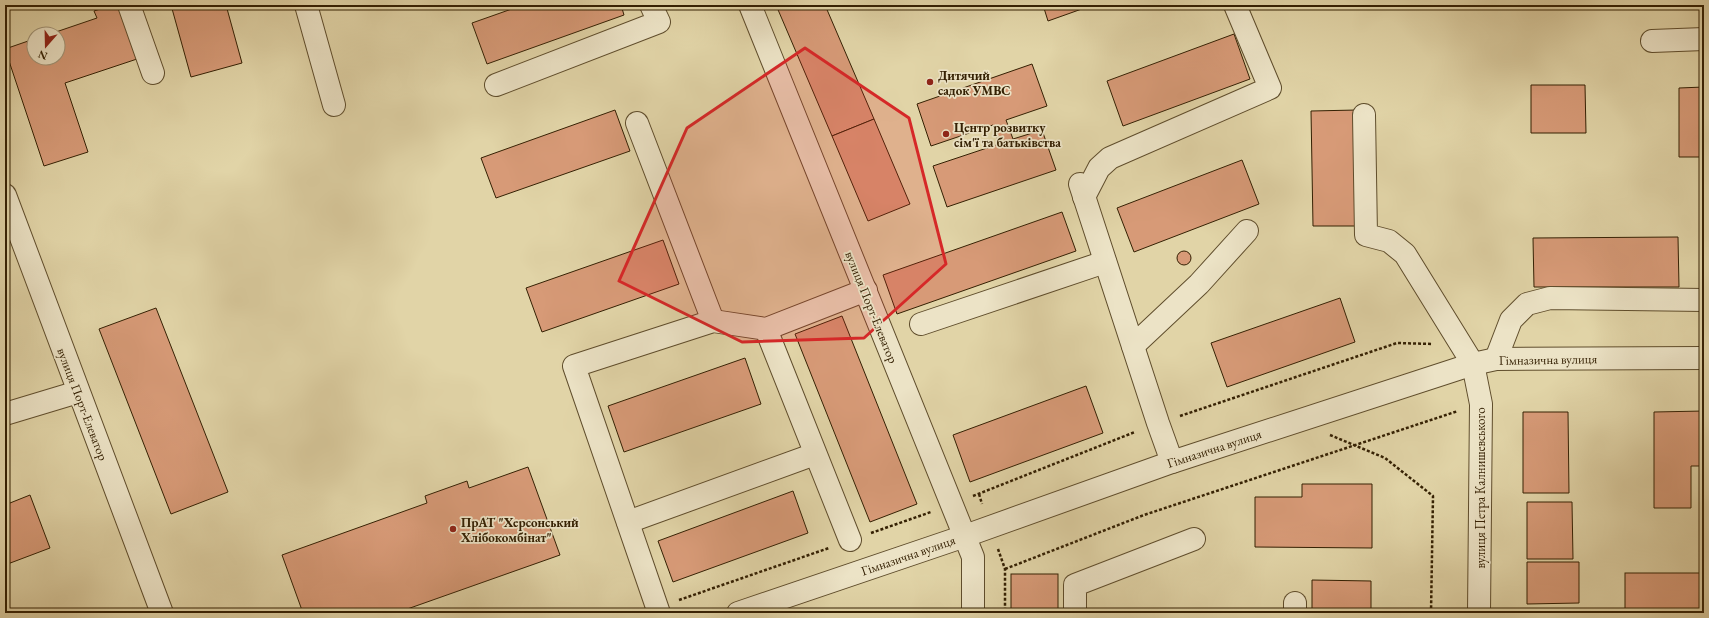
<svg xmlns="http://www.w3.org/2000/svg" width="1709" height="618" font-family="'EB Garamond',serif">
<rect width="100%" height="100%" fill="#e1d4a7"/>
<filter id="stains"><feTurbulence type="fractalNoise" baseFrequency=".005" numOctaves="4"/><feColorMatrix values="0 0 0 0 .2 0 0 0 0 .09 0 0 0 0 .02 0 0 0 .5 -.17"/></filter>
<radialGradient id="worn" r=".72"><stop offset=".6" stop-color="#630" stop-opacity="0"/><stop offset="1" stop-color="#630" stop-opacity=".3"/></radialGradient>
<!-- building -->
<g fill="#d79a77" stroke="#342003">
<path d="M113,5H119L137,59L65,83L88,152L44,166L5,49L34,39V58H58V34H50L97,18L94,11Z"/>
<path d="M171,5H226L242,63L191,77Z"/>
<path d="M523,5H621L624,15L487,64L472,23Z"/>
<path d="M776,5H825L874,119L832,136Z"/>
<path d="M1043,5H1093L1048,21Z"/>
<path d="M1234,34L1250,79L1123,126L1107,81Z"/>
<path d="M1032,64L1047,106L1006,120L1013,139L1042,130L1056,170L947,207L933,166L999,144L993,125L931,146L917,104Z"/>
<path d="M1531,85H1585L1586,133H1531Z"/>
<path d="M1704,87V157H1679V88Z"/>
<path d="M615,110L630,151L496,198L481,158Z"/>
<path d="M1357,110L1358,226H1313L1311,111Z"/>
<path d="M874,119L910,204L868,221L832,136Z"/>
<path d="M1242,160L1259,204L1134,252L1117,208Z"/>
<path d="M1062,212L1076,251L897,314L883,275Z"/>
<path d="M1678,237L1679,287H1534L1533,238Z"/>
<path d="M663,240L679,284L542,332L526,288Z"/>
<circle cx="1184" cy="258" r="7"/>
<path d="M1340,298L1355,342L1227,387L1211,343Z"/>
<path d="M156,308L228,492L171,514L99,329Z"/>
<path d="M842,316L917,504L870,522L795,334Z"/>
<path d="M745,358L761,404L624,452L608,406Z"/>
<path d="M1086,386L1103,433L970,482L953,435Z"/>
<path d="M1704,411V466H1691V508H1654V412Z"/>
<path d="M1523,412H1568L1569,493H1523Z"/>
<path d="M528,467L560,555L396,613H303L282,555L427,503L425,496L467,481L469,488Z"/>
<path d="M1302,484H1372V548L1255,547V497H1302Z"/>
<path d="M793,491L808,533L673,582L658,541Z"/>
<path d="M30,495L50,548L5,565V505Z"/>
<path d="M1527,502H1572L1573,559H1527Z"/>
<path d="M1527,562H1579V603L1527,604Z"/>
<rect x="1625" y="573" width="79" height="40"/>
<rect x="1011" y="574" width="47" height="39"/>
<path d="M1312,580L1371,581V613H1312Z"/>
</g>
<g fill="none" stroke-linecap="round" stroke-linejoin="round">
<!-- minor casing -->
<g stroke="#5f4d2c" stroke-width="24">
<g id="minor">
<path d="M129,5L153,73"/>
<path d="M306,5L334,105"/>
<path d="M750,5L973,557V613"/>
<path d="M1652,41L1704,39"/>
<path d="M496,85L659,22L651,5"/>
<path d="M1364,115L1366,235L1389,241L1405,254L1473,364L1481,404L1479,613"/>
<path d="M637,123L713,321"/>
<path d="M1080,184L1158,423L1172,462"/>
<path d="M5,195L162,613"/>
<path d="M1084,197L1099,168L1110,158L1270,88L1235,5"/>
<path d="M921,324L1105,262"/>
<path d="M766,329L850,540"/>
<path d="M1133,346L1199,284L1247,231"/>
<path d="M1496,359L1511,320L1527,304L1550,298L1704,300"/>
<path d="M5,414L78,392"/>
<path d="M628,522L815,454"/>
<path d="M1295,603V613"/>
<path d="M659,613L574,366L713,321L766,329L866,290"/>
<path d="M738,613L965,536L1172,462L1473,364L1496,359L1704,358"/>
<path d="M1075,613V585L1194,539"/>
</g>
</g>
<!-- path -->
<g stroke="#342003" stroke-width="2.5" stroke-dasharray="3 2" stroke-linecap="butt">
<path d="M1180,416L1397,343L1433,344"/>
<path d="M1330,435L1385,458L1433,496L1431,613"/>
<path d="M979,494L982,504"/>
<path d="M973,496L1135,432"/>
<path d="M871,533L931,512"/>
<path d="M998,549L1005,569V613"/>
<path d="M1005,569L1144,515L1458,411"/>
<path d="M679,600L829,548"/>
</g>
<!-- minor -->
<use href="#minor" stroke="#ece3c6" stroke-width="22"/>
</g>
<!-- marked area -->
<path fill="#d62828" fill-opacity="0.2" stroke="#d62828" stroke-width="3" stroke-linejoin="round" d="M805,48L909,118L946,264L864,338L742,342L619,281L687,128Z"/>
<!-- markers -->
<g fill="#8f2418" stroke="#ece3c6" stroke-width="1.5">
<circle cx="930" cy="82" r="4"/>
<circle cx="946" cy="134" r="4"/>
<circle cx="453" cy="529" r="4"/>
</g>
<g text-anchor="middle" stroke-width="3.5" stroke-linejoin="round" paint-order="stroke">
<!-- poi labels -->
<g font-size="13" font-weight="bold" fill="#342003" stroke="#ece3c6" text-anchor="start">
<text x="938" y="80">Дитячий<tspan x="938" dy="15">садок УМВС</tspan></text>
<text x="954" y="132">Центр розвитку<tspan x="954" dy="15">сім'ї та батьківства</tspan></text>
<text x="461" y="527">ПрАТ "Херсонський<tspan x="461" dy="15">Хлібокомбінат"</tspan></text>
</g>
<!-- street labels -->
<g font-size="13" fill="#342003" stroke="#ece3c6">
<text transform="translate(872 307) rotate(68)" y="5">вулиця Порт-Елеватор</text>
<text transform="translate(1548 359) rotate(-1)" y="5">Гімназична вулиця</text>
<text transform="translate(83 404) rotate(69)" y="5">вулиця Порт-Елеватор</text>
<text transform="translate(1214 448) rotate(-18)" y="5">Гімназична вулиця</text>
<text transform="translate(1480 488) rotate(-90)" y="5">вулиця Петра Калнишевського</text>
<text transform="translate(908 555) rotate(-19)" y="5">Гімназична вулиця</text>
</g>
</g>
<!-- margin -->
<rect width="1709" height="618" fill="none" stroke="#e1d4a7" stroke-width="20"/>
<rect x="6" y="6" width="1697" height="606" fill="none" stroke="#342003" stroke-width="2"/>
<rect x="10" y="10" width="1689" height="598" fill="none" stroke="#342003"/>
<!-- north arrow -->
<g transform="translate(46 46) rotate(200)"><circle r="19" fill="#ece3c6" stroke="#a29578"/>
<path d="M0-3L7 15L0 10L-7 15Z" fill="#8f2418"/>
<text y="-6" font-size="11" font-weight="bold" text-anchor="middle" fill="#342003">N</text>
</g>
<rect width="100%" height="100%" filter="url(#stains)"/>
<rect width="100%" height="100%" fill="url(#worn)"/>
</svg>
